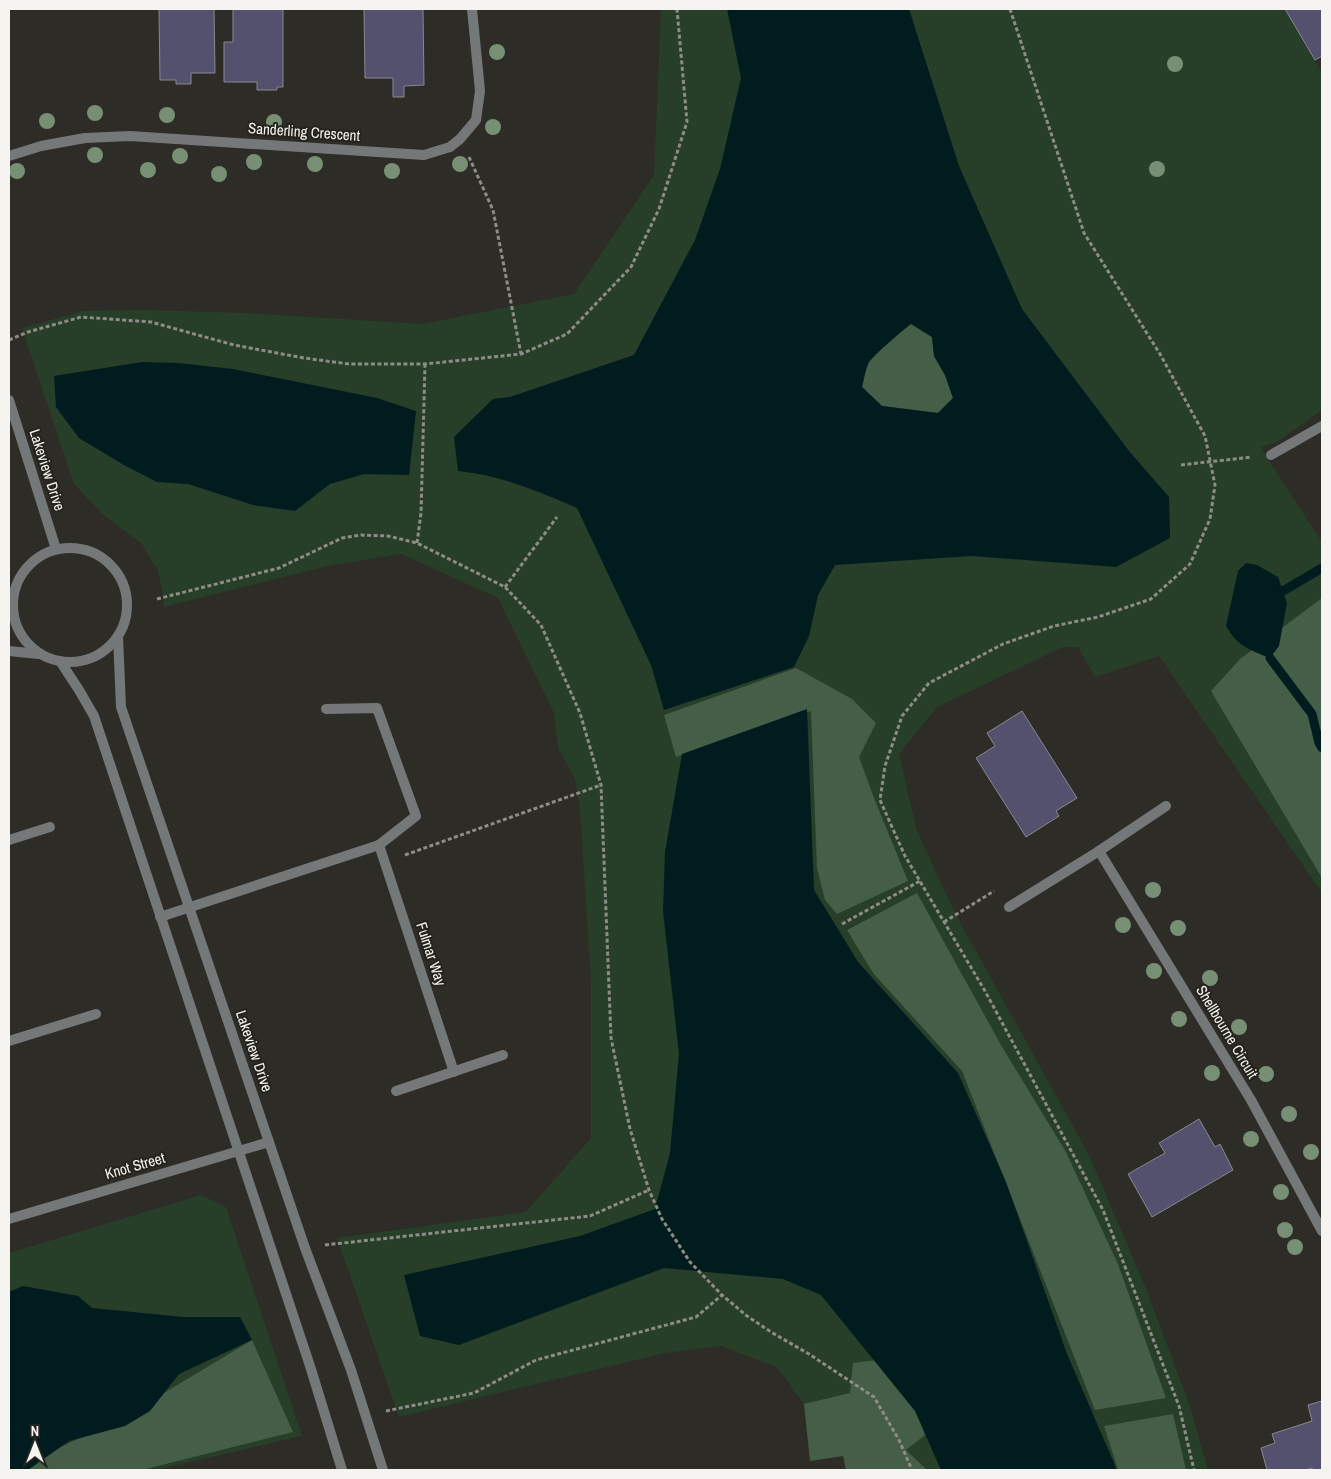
<svg xmlns="http://www.w3.org/2000/svg" width="1331" height="1479" font-family="'Archivo Narrow',sans-serif">
<rect width="100%" height="100%" fill="#2e2c26"/>
<!-- green -->
<g fill="#273e29">
<path d="M661,9H1285L1322,73V410L1277,442L1260,447L1322,542V893L1159,656L1095,677L1078,647H1063L937,707L899,754L917,831L956,915L1089,1155L1145,1286L1190,1406L1208,1470H846L844,1456L810,1461L804,1404L777,1367L721,1346L665,1353L399,1417L337,1238L526,1212L591,1138V983L580,809L575,779L558,748L554,713L498,598L401,554L332,565L164,607L162,589L158,571L142,544L102,514L74,484L22,328L83,311L142,310L247,313L422,324L574,294L654,175Z"/>
<path d="M201,1195L226,1207L302,1436L155,1470H28L69,1441L125,1425L150,1411L178,1374L251,1339L240,1317H183L92,1308L78,1296L23,1286L9,1292V1253Z"/>
</g>
<!-- forest -->
<g fill="#455e47">
<path d="M911,324L932,337L934,356L945,375L953,398L938,413L882,406L862,387C864,379 865,371 868,364C870,358 904,329 911,324Z"/>
<path d="M1322,598V878L1211,691L1240,659Z"/>
<path d="M796,668L852,699L876,723L859,757L874,798L908,881L837,914L825,900L817,868L811,711L676,757L664,715Z"/>
<path d="M917,893L1001,1045L1066,1152L1118,1264L1166,1398L1095,1410L962,1071L873,973L847,930Z"/>
<path d="M252,1340L293,1432L142,1470H12L124,1417Z"/>
<path d="M878,1360L913,1395L925,1435L906,1450L927,1470H846L843,1456L810,1461L804,1404L850,1393L853,1363Z"/>
<path d="M1173,1414L1186,1470H1118L1104,1426Z"/>
</g>
<!-- water -->
<g fill="#001c1e" fill-rule="evenodd">
<path d="M727,9H909L959,166L1022,309L1129,451L1169,497L1170,538L1116,567L972,556L835,565L818,595L809,636L794,667L664,710L651,665L577,508C538,491 500,475 458,471L454,437L493,399L510,397L634,355L695,240L720,169L741,78ZM911,324L932,337L934,356L945,375L953,398L938,413L882,406L862,387C864,379 865,371 868,364C870,358 904,329 911,324Z"/>
<path d="M142,362L178,363L233,369L377,398L416,411L409,475L364,474L330,484L295,511L253,505L188,484L157,482L124,465L79,438L56,407L54,376Z"/>
<path d="M1246,563L1257,565L1278,577L1287,603L1279,646L1270,658C1250,650 1237,646 1226,626L1238,571Z"/>
<path d="M807,709L814,890L858,962L958,1073L1006,1182L1067,1354L1117,1470H941L915,1411L821,1295L783,1279L664,1268L459,1345L420,1336L404,1275L580,1236L655,1209L670,1153L679,1054L663,911L665,852L682,754Z"/>
<path d="M23,1286L78,1296L92,1308L183,1317H240L252,1340L179,1374L150,1411L125,1426L69,1441L28,1470H9V1292Z"/>
</g>
<g fill="none" stroke-linecap="round" stroke-linejoin="round">
<!-- stream -->
<g stroke="#001c1e" stroke-width="9">
<path d="M1283,591L1322,568"/>
<path d="M1270,658L1312,714L1319,743L1322,748"/>
</g>
</g>
<!-- building -->
<g fill="#54516e" stroke="#898890">
<path d="M159,9H214L215,73H191V84H176V80H160Z"/>
<path d="M233,9H283V87H277V90H257V82H224V42H233Z"/>
<path d="M364,9H423L424,85L404,86V97H393V78H365Z"/>
<path d="M1285,9H1322V56L1315,60Z"/>
<path d="M1022,711L1077,798L1056,811L1059,816L1026,837L976,758L995,746L987,733Z"/>
<path d="M1199,1119L1215,1147L1220,1144L1233,1170L1152,1217L1128,1174L1165,1153L1159,1143Z"/>
<path d="M1322,1401V1470H1312V1468L1305,1470H1267L1261,1448L1275,1443L1272,1434L1312,1421L1308,1405Z"/>
</g>
<g fill="none" stroke-linecap="round" stroke-linejoin="round">
<!-- path -->
<g stroke="#8e8c87" stroke-width="3" stroke-dasharray="4 2.5" stroke-linecap="butt">
<path d="M1010,9L1084,233L1160,354L1205,436L1215,485L1210,519L1190,564L1151,599L1098,617L1054,626L1003,644L929,683L902,716L885,766L880,800L905,856L985,991L1103,1210L1179,1406L1194,1470"/>
<path d="M469,157L493,210L521,354"/>
<path d="M9,340L28,332L81,317L151,322L234,345L304,358L349,364H425L521,354L567,334L631,267L659,209L687,122L677,9"/>
<path d="M1181,465L1252,457"/>
<path d="M417,543L421,513L425,364"/>
<path d="M505,587L557,517"/>
<path d="M157,599L279,568L342,538L361,535L388,536L417,543L505,587L541,625L580,713L601,785L611,1038L630,1129L649,1190L662,1219L690,1262L722,1295L747,1316L771,1332L809,1354L874,1397L899,1440L912,1470"/>
<path d="M405,855L601,785"/>
<path d="M944,922L994,891"/>
<path d="M842,924L920,881"/>
<path d="M325,1245L590,1216L649,1190"/>
<path d="M386,1411L474,1393L536,1360L696,1317L722,1295"/>
</g>
<!-- service -->
<g stroke="#747879" stroke-width="10">
<path d="M1271,455L1322,426"/>
<path d="M9,840L50,827"/>
<path d="M9,1041L96,1014"/>
</g>
<!-- minor -->
<g stroke="#747879" stroke-width="10">
<path d="M9,156L41,146L85,138L130,136L424,155L450,147L460,139L476,120L480,91L472,9"/>
<path d="M9,400L56,549"/>
<path d="M326,709L377,708L416,816L379,845"/>
<path d="M1099,851L1251,1100L1322,1231"/>
<path d="M1009,907L1099,851L1166,806"/>
<path d="M160,917L379,845L454,1072"/>
<path d="M396,1091L503,1055"/>
<path d="M9,1219L269,1142"/>
</g>
<!-- tertiary -->
<g stroke="#747879" stroke-width="10">
<circle cx="70" cy="605" r="57"/>
<path d="M118,636L121,707L305,1248L351,1370L383,1470"/>
<path d="M9,651L39,654"/>
<path d="M60,661L79,690L94,716L310,1366L342,1470"/>
</g>
</g>
<!-- trees -->
<g fill="#779075">
<circle cx="497" cy="52" r="8"/>
<circle cx="1175" cy="64" r="8"/>
<circle cx="95" cy="113" r="8"/>
<circle cx="167" cy="115" r="8"/>
<circle cx="47" cy="121" r="8"/>
<circle cx="274" cy="122" r="8"/>
<circle cx="493" cy="127" r="8"/>
<circle cx="95" cy="155" r="8"/>
<circle cx="180" cy="156" r="8"/>
<circle cx="254" cy="162" r="8"/>
<circle cx="315" cy="164" r="8"/>
<circle cx="460" cy="164" r="8"/>
<circle cx="1157" cy="169" r="8"/>
<circle cx="148" cy="170" r="8"/>
<circle cx="17" cy="171" r="8"/>
<circle cx="392" cy="171" r="8"/>
<circle cx="219" cy="174" r="8"/>
<circle cx="1153" cy="890" r="8"/>
<circle cx="1123" cy="925" r="8"/>
<circle cx="1178" cy="928" r="8"/>
<circle cx="1154" cy="971" r="8"/>
<circle cx="1210" cy="978" r="8"/>
<circle cx="1179" cy="1019" r="8"/>
<circle cx="1239" cy="1027" r="8"/>
<circle cx="1212" cy="1073" r="8"/>
<circle cx="1266" cy="1074" r="8"/>
<circle cx="1289" cy="1114" r="8"/>
<circle cx="1251" cy="1139" r="8"/>
<circle cx="1311" cy="1152" r="8"/>
<circle cx="1281" cy="1192" r="8"/>
<circle cx="1285" cy="1230" r="8"/>
<circle cx="1295" cy="1247" r="8"/>
</g>
<g text-anchor="middle" stroke-width="4" stroke-linejoin="round" paint-order="stroke">
<!-- street labels -->
<g font-size="15" fill="#f5f4f0" stroke="#24231d">
<text transform="translate(304 132) rotate(4)" y="5">Sanderling Crescent</text>
<text transform="translate(47 470) rotate(72)" y="5">Lakeview Drive</text>
<text transform="translate(431 954) rotate(72)" y="5">Fulmar Way</text>
<text transform="translate(1227 1032) rotate(59)" y="5">Shellbourne Circuit</text>
<text transform="translate(254 1051) rotate(71)" y="5">Lakeview Drive</text>
<text transform="translate(135 1166) rotate(-16)" y="5">Knot Street</text>
</g>
</g>
<!-- border -->
<rect width="1331" height="1479" fill="none" stroke="#f5f4f0" stroke-width="20"/>
<!-- north arrow -->
<g transform="translate(35 1444)" stroke="#24231d" stroke-width="4" paint-order="stroke">
<path d="M0-4L9 19L0 12L-9 19Z" fill="#f5f4f0"/>
<text y="-8" font-size="14" font-weight="bold" text-anchor="middle" fill="#f5f4f0">N</text>
</g>
</svg>
